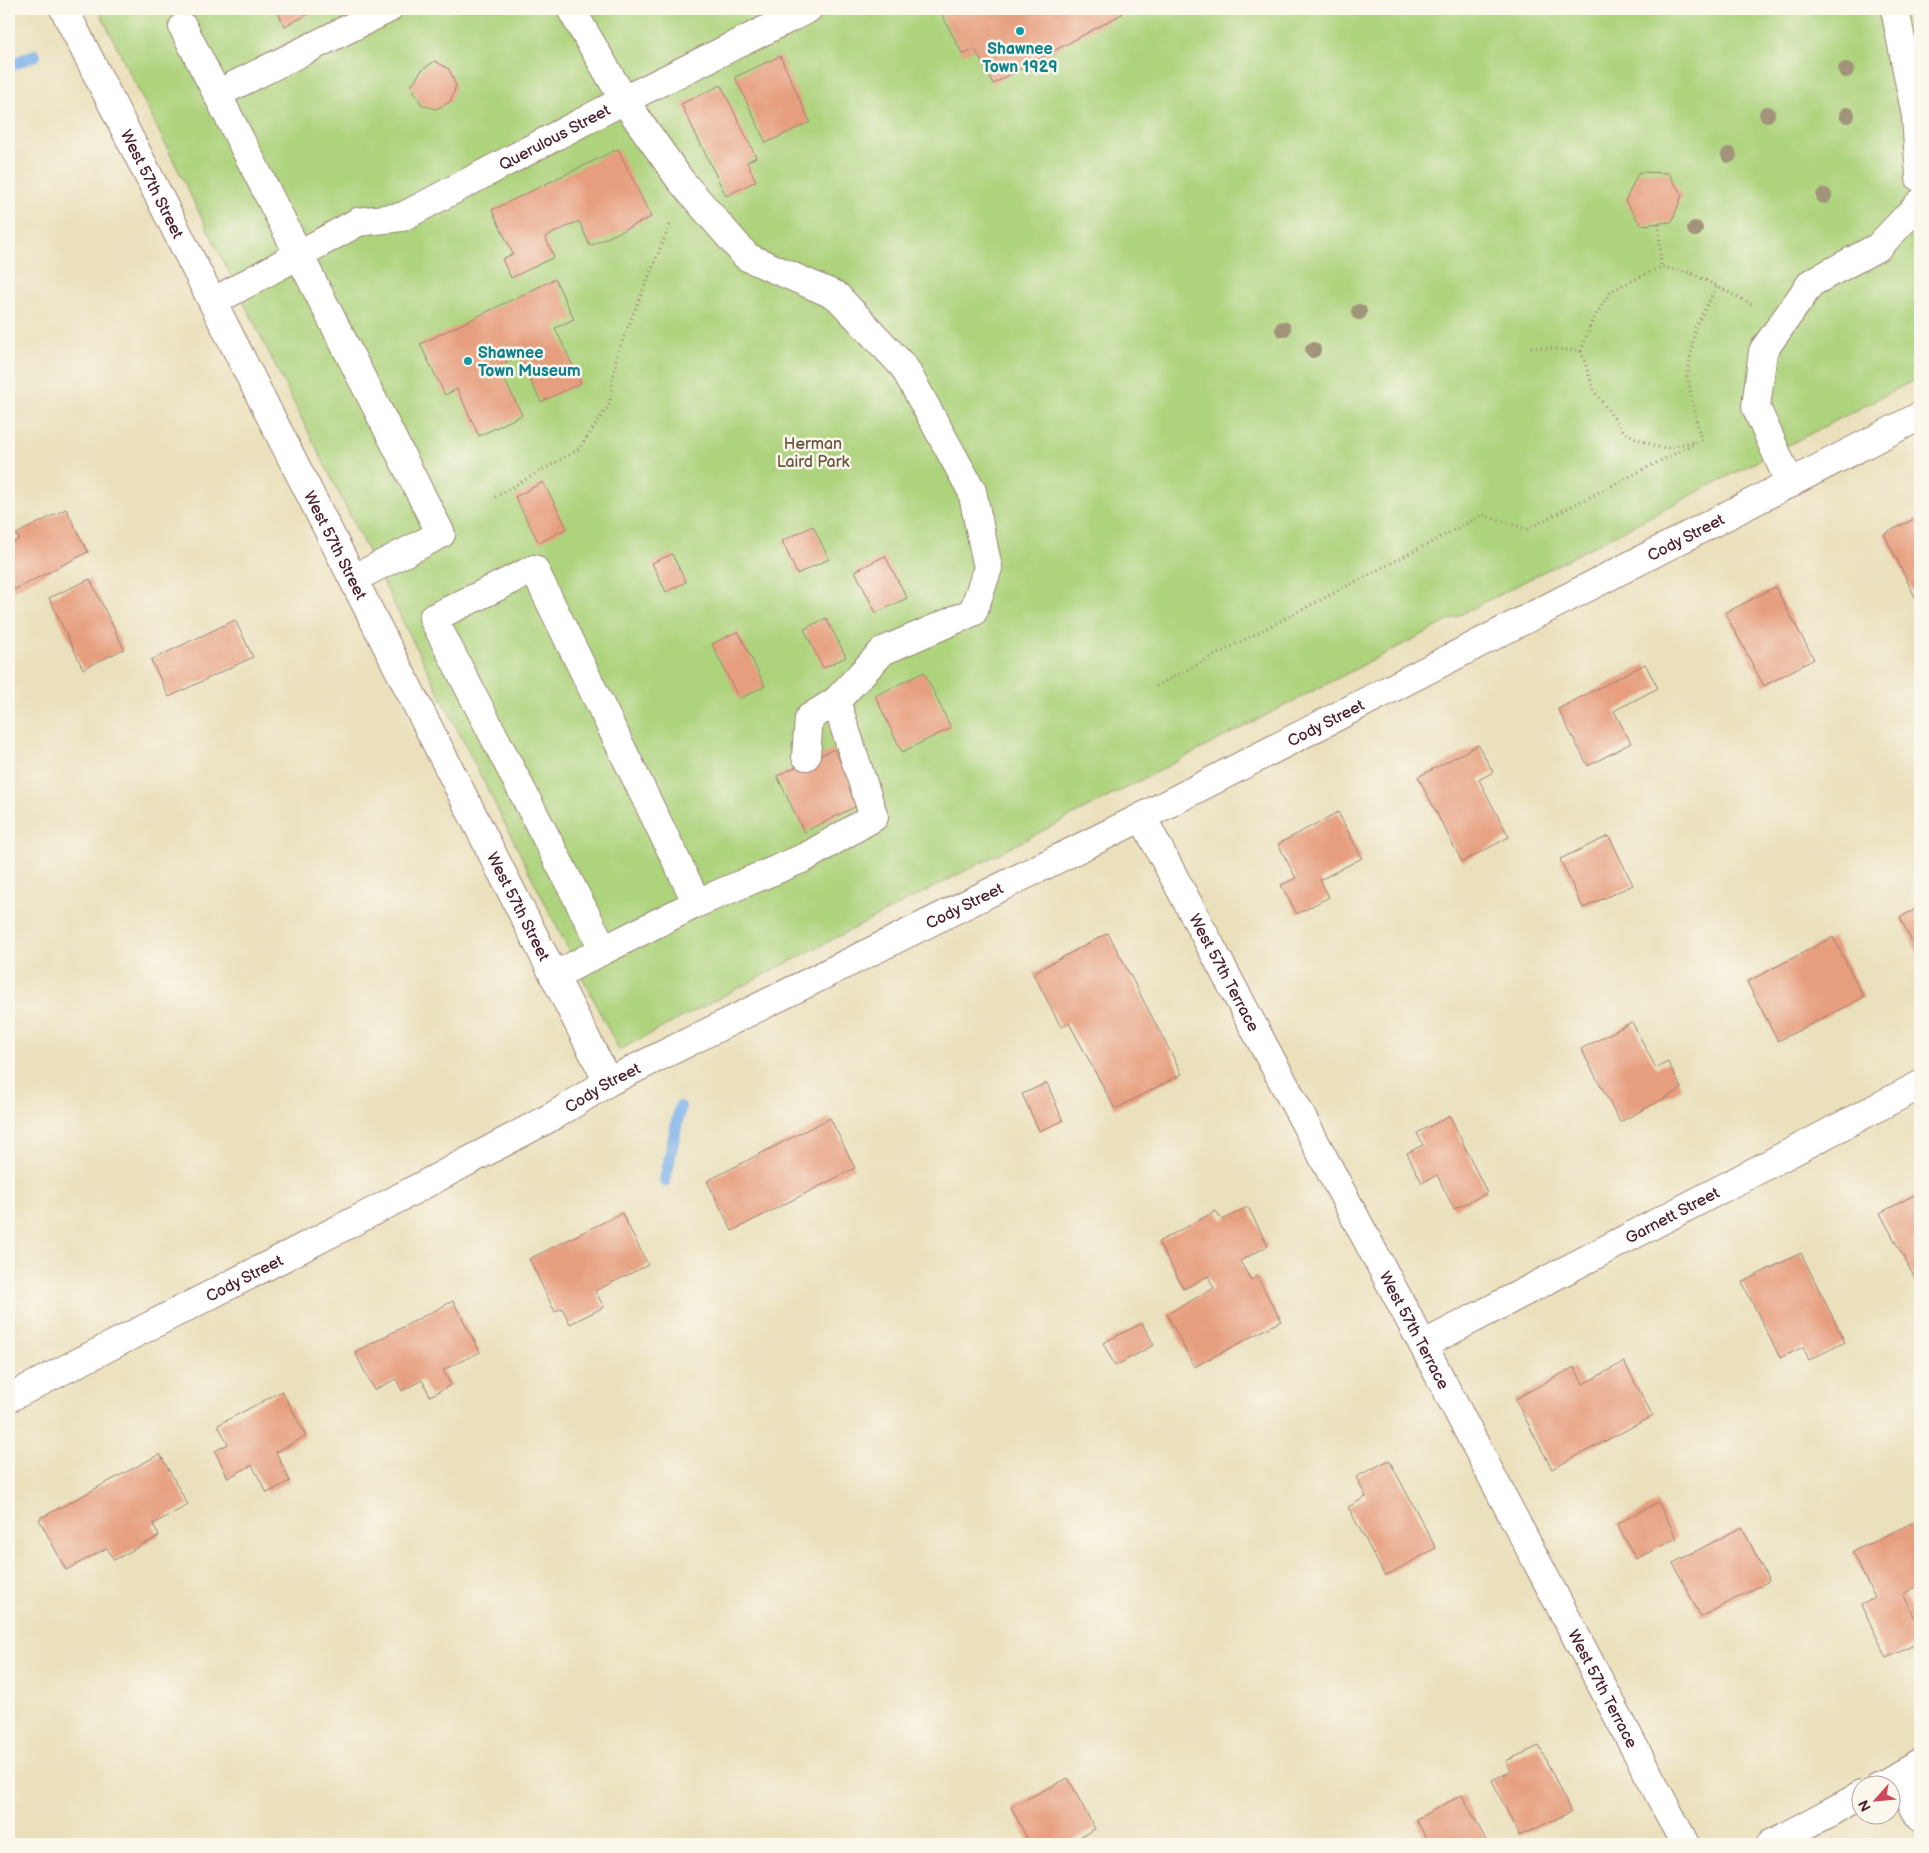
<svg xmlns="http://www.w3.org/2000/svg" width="1929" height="1853" font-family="'Balsamiq Sans',sans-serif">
<rect width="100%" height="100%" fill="#fbf7ec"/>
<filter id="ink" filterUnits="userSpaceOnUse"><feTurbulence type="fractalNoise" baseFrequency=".02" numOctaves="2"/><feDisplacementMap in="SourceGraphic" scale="10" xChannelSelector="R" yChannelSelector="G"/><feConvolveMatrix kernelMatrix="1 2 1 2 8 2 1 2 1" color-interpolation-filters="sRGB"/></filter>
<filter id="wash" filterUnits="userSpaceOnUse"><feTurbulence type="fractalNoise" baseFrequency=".0096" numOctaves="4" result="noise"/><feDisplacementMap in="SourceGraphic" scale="20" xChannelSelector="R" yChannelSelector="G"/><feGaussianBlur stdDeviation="1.12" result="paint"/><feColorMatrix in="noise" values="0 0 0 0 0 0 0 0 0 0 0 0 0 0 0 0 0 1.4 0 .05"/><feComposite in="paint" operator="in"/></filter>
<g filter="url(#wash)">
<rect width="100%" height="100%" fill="#eae0bc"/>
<!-- green -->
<path fill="#add37d" stroke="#7c7954" d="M98,9H1920V377L619,1050L385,586Z"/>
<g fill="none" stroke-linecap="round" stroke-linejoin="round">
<!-- stream -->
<g stroke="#7aafe8" stroke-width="12">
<path d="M9,66L35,55"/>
<path d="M665,1181L680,1107"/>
</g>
</g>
<g id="blocks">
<!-- building -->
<g fill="#e69e7e">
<path d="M276,9H319L285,26Z"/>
<path d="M939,9H1120L1122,14L993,84L975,49L963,55Z"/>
<path d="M780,56L810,122L766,143L735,77Z"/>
<path d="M435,61L449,69L456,86L450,102L436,109L422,105L411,86L422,70Z"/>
<path d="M721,85L756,157L747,162L756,181L726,196L681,104Z"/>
<path d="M618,149L651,217L590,246L579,221L545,237L554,257L511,278L502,259L513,254L492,210Z"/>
<path d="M1639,172L1668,173L1682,195L1672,222L1641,225L1625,201Z"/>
<path d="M555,279L574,319L555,328L581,383L541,402L518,356L498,366L522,415L479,436L457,389L445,395L420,344Z"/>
<path d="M543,482L567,528L539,543L515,497Z"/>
<path d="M66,509L88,552L14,590L9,580V544L19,539L16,534Z"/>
<path d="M1920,516V607L1884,534Z"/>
<path d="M813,526L829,559L797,574L782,541Z"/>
<path d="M672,554L686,582L666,592L652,563Z"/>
<path d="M885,556L907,598L876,613L855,571Z"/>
<path d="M90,579L124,649L83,669L49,598Z"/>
<path d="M1775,587L1814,659L1764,686L1725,613Z"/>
<path d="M826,618L846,657L823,668L804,629Z"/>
<path d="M235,620L253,657L169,697L151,660Z"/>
<path d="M738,631L765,686L739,699L712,644Z"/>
<path d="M1645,664L1658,688L1614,711L1631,743L1588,766L1558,709Z"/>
<path d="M924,672L951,728L902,752L875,696Z"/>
<path d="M1478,745L1493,772L1479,780L1509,837L1462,862L1418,777Z"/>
<path d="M834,749L861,804L804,832L777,776Z"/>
<path d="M1338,812L1362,858L1320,880L1329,897L1297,914L1281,885L1296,878L1278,844Z"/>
<path d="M1609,836L1633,885L1583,908L1560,859Z"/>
<path d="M1920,907V959L1900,917Z"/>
<path d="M1108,933L1182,1074L1115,1109L1069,1023L1061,1027L1033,973Z"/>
<path d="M1833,937L1864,997L1778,1041L1747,982Z"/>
<path d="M1632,1022L1656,1068L1668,1062L1682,1089L1620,1122L1581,1049Z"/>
<path d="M1047,1083L1063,1121L1039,1131L1022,1094Z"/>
<path d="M1450,1116L1487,1193L1454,1209L1437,1175L1422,1183L1407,1153L1423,1145L1417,1133Z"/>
<path d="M830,1118L855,1168L732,1231L707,1181Z"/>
<path d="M1920,1192V1288L1880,1213Z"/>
<path d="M1248,1207L1268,1246L1240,1261L1251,1280L1257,1276L1281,1321L1194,1367L1167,1314L1214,1288L1208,1276L1184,1289L1158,1242L1216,1211L1222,1220Z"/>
<path d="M622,1213L648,1265L595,1291L604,1307L570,1324L562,1308L555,1312L529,1259Z"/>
<path d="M1801,1253L1845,1342L1809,1360L1803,1347L1780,1358L1742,1282Z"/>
<path d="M453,1301L480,1352L443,1370L451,1385L430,1396L422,1380L402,1391L396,1379L374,1390L355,1352Z"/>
<path d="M1142,1323L1154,1345L1115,1366L1103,1343Z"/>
<path d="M1624,1362L1653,1416L1552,1469L1515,1399L1574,1367L1583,1384Z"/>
<path d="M282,1391L306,1436L276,1452L290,1481L267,1493L252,1465L228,1478L215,1451L228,1444L218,1425Z"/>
<path d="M160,1454L188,1505L153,1524L159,1536L114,1560L107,1548L66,1570L39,1519Z"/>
<path d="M1389,1460L1436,1548L1385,1576L1348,1507L1366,1497L1356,1477Z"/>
<path d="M1658,1502L1677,1538L1636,1559L1617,1524Z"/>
<path d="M1920,1519V1585L1903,1594L1920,1628V1642L1887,1658L1861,1605L1875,1598L1852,1552Z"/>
<path d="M1742,1527L1769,1581L1701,1617L1673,1563Z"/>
<path d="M1539,1746L1571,1812L1519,1836L1492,1780L1511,1771L1506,1761Z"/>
<path d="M1068,1778L1095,1829L1066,1844H1030L1011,1807Z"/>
<path d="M1462,1795L1488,1844H1429L1416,1819Z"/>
</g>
</g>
</g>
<g filter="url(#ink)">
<use href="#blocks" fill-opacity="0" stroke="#9a8074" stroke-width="1"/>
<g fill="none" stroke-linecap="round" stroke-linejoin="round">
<!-- minor casing -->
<g stroke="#9a8074" stroke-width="30">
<g id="minor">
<path id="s1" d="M64,9L608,1082"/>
<path d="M571,9L624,100L681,181L747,257L837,296L904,367L972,491L988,568L973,612L883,651L836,701L874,817L806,857L697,903"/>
<path d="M1895,9L1916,116L1920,178"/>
<path d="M183,27L441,534L353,579"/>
<path d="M217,94L388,9"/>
<path id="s2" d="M213,302L358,222L402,217L624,100L808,9"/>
<path d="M1790,484L1756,407L1763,351L1811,283L1878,247L1920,203"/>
<path d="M806,756L809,718L836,701"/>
<path id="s3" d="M1142,817L1423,1345L1685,1844"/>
<path d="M554,976L604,950L433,618L534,569L697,903L604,950"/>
<path id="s4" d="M1423,1345L1920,1085"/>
<path id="s5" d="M9,1398L382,1207L555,1115L608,1082L1142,817L1920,416"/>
<path d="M1899,1775L1920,1817"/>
<path d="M1880,1786L1920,1764"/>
<path d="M1771,1844L1862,1795"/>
</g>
</g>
<!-- path -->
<g stroke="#9a8074" stroke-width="3" stroke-dasharray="1 4" stroke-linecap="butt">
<path d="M1659,224L1661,267"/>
<path d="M1531,347L1581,351L1592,321L1611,291L1661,267L1691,273L1717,286"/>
<path d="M1581,351L1594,391L1624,432L1642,441L1664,449L1695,441"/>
<path d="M495,497L579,449L609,405L617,354L671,222"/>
<path d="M1156,686L1483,515L1527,529L1701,440L1687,377L1695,328L1717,286L1753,305"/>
</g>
<!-- minor -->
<use href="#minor" stroke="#fff" stroke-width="28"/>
</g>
<!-- trees -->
<g fill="#a2947a">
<circle cx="1846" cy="70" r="8"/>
<circle cx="1767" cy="114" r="8"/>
<circle cx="1847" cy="115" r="8"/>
<circle cx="1729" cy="155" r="8"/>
<circle cx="1824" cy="196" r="8"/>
<circle cx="1695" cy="229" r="8"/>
<circle cx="1359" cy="312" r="8"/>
<circle cx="1283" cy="329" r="8"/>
<circle cx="1313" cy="350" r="8"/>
</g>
</g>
<!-- markers -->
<g fill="#0f9aa8" stroke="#fbf7ec" stroke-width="2">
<circle cx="1020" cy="31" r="5"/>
<circle cx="468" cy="361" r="5"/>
</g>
<g text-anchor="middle" stroke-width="5" stroke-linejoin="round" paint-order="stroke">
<!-- culture labels -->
<g font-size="16" font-weight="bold" fill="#0d838f" stroke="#fbf7ec">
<text x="1020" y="54">Shawnee<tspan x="1020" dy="18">Town 1929</tspan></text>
<text x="478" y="358" text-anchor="start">Shawnee<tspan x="478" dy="18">Town Museum</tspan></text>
</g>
<!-- street labels -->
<g font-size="16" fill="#4a1f2b" stroke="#fbf7ec">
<text dy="6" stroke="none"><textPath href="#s2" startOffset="382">Querulous Street</textPath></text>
<text dy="6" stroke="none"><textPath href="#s1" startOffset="196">West 57th Street</textPath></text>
<text dy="6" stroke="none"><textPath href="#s5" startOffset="1885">Cody Street</textPath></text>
<text dy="6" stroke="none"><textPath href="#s1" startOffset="601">West 57th Street</textPath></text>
<text dy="6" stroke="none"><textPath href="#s5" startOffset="1480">Cody Street</textPath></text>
<text dy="6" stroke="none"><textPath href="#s5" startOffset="1075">Cody Street</textPath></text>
<text dy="6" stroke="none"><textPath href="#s1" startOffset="1006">West 57th Street</textPath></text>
<text dy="6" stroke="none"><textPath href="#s3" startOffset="176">West 57th Terrace</textPath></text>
<text dy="6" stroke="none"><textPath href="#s5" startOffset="670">Cody Street</textPath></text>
<text dy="6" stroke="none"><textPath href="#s4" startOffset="281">Garnett Street</textPath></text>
<text dy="6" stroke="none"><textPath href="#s5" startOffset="264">Cody Street</textPath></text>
<text dy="6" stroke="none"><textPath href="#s3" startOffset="581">West 57th Terrace</textPath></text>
<text dy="6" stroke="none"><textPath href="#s3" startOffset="986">West 57th Terrace</textPath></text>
</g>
<!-- park labels -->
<g font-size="16" fill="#685544" stroke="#fbf7ec">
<text x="813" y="449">Herman<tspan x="813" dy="18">Laird Park</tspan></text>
</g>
</g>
<!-- margin -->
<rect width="1929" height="1853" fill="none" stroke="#fbf7ec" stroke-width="30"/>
<!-- north arrow -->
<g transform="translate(1876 1800) rotate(243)"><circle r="24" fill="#fbf7ec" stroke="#b4a19f"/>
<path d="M0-4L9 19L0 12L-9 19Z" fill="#d1495b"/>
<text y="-8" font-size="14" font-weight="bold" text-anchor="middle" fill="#4a1f2b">N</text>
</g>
</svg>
